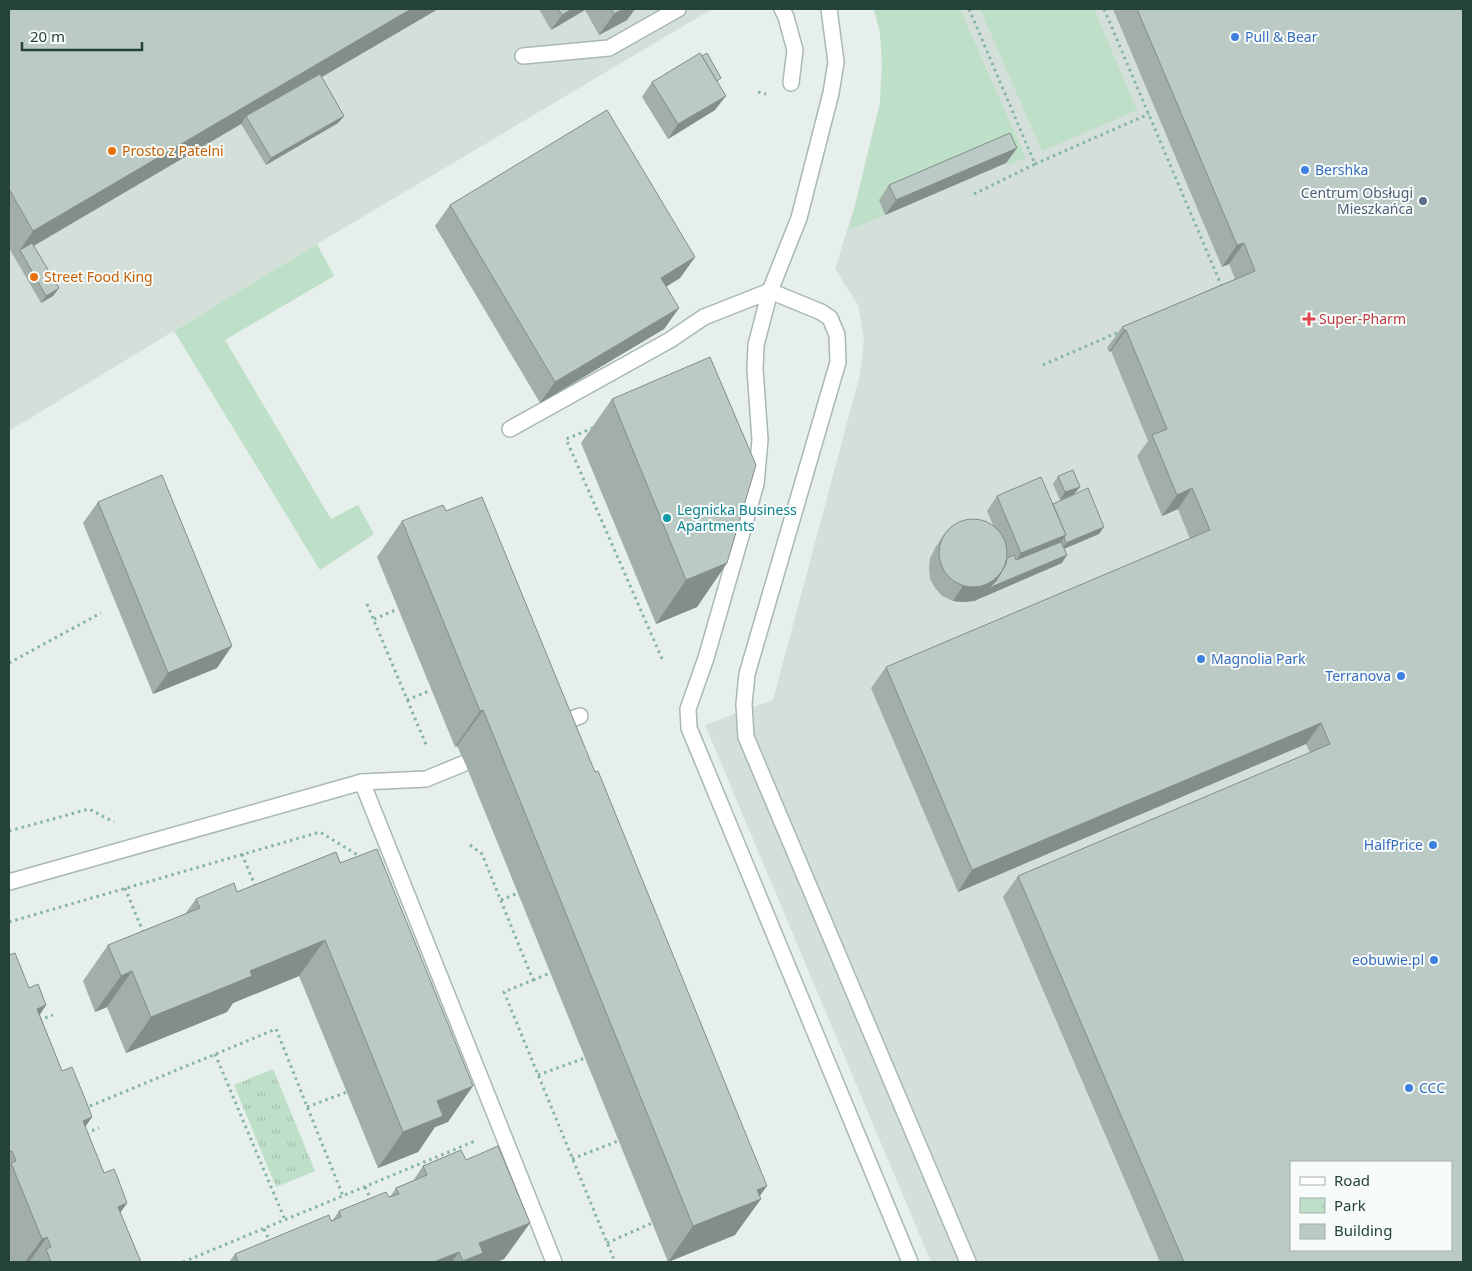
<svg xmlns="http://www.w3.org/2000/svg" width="1472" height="1271" font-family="'Noto Sans',sans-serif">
<defs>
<pattern id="park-tufts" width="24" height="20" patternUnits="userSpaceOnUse" patternTransform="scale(1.25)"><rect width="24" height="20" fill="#bfe0c8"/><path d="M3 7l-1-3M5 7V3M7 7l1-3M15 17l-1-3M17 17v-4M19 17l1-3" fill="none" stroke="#a4c1ad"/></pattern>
</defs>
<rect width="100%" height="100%" fill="#e6efeb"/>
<!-- built -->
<g fill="#d4dfda" fill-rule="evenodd">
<path d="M9,9H712L317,244L9,431Z"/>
<path d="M874,9H1463V1262H931L705,725L773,700L860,374L864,339L858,305L835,269L857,198L880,103L882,64L880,33ZM1291,1162H1451V1250H1291Z"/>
</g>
<!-- grass -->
<g fill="#bfe0c8">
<path d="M874,9H960L1026,158L1007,165L1006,163L879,200L885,215L849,230L880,103L882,64L880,33Z"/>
<path d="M980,9H1094L1137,110L1042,151Z"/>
<path d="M317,244L334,276L225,340L331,519L358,505L374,534L320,570L174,331Z"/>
</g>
<!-- park -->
<path fill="url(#park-tufts)" d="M273,1069L315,1171L276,1187L234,1085Z"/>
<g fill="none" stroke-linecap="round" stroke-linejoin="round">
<!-- lane casing -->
<g stroke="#a8b8b2" stroke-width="18">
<g id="lane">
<path d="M782,9L786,17L795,50L791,83"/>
<path d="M523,56L609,48L678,9"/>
<path d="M770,291L756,345L755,369L760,440L756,484L706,658L688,709L689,728L910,1262"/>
<path d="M510,429L670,340L704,317L770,291"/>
<path d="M555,725L580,716"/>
<path d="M362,782L426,779L465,763"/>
</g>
</g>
<!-- street casing -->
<g stroke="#a8b8b2" stroke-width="18">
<g id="street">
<path d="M829,9L836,62L831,93L799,218L770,291L821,312L830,318L837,335L838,362L747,674L744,704L746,737L968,1262"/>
<path d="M9,882L362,782L554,1262"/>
</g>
</g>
<!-- path -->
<g stroke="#86b3a5" stroke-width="3" stroke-dasharray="2.5 4" stroke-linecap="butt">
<path d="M969,9L1035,164L970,196"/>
<path d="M1104,9L1222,287"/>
<path d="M758,92L766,94"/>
<path d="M1035,164L1149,114"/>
<path d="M1043,365L1121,331"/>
<path d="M593,428L566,439L663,661"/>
<path d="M367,604L427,747"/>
<path d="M374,619L398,609"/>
<path d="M9,663L101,613"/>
<path d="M407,700L431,690"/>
<path d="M9,831L89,809L114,822"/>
<path d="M470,845L482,854L533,980L504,992L615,1262"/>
<path d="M242,854L256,888"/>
<path d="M125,888L144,934"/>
<path d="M501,900L518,893"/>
<path d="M9,922L320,832L361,857"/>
<path d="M533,980L550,973"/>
<path d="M39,1020L53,1015"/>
<path d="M215,1054L285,1220"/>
<path d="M538,1075L585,1058"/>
<path d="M90,1106L276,1029L343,1196"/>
<path d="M307,1107L347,1092"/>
<path d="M86,1133L99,1128"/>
<path d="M572,1159L618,1141"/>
<path d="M365,1187L372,1202"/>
<path d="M264,1229L270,1242"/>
<path d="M607,1243L652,1223"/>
<path d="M183,1262L475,1141"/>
</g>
<!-- lane -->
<use href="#lane" stroke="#fff" stroke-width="15"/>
<!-- street -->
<use href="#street" stroke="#fff" stroke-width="15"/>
</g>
<!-- wall -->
<g fill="#a1aea9">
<path d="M9,9H438L322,77L344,116L338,123L266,165L241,124L34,246L59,288L53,296L41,303L9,248Z"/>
<path d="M539,9H635L627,20L599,35L585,10L551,30Z"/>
<path d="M1113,9H1463V1262H1160L1003,897L1018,876L1310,753L1306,744L958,892L871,688L886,667L1190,539L1178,509L1162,516L1137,456L1148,441L1111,351L1109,352L1107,348L1122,327L1235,279L1229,264L1222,267Z"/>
<path d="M652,82L715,110L668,139L642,97Z"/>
<path d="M1017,148L1006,163L885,215L879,200L889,185Z"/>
<path d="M450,205L695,257L680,278L666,287L679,308L664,329L540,403L435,226Z"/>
<path d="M612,399L727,563L697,607L656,624L581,443Z"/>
<path d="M1058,476L1080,487L1074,494L1099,534L1064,549L1062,563L974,601L963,602L953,601L942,596L935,588L930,579L929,568L930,558L935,548L945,533L993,525L987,511L997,496L1053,504L1074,494L1060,500L1053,484Z"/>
<path d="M98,502L217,668L153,694L83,523Z"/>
<path d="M402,521L759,1196L735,1235L668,1262L465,763L457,746L455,747L377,557Z"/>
<path d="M336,852L448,1122L435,1127L418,1152L378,1168L299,976L233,1003L227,1012L126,1053L107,1007L95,1012L83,981L108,945L185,914L196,899L237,892Z"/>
<path d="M9,955L29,988L46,1005L40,1015L62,1071L92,1117L85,1127L104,1173L127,1203L120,1213L141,1262H11L9,1256Z"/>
<path d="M466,1160L530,1223L504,1259L496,1262H229L235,1254L333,1220L339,1211L390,1197L396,1188L413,1181L423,1166Z"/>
</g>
<!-- shaded-wall -->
<g fill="#838d89">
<path d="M411,9H438L248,120L246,116L241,124L21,253L20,250L33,231Z"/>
<path d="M572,9H586L585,10L551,30L562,15Z"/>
<path d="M623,9H635L627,20L599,35L614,14Z"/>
<path d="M726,96L715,110L668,139L678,124Z"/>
<path d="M344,116L338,123L266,165L271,158Z"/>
<path d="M1017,148L1006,163L885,215L896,200Z"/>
<path d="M1244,243L1229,264L1222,267L1237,245Z"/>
<path d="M695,257L680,278L646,299L661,278Z"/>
<path d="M59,288L53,296L41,303L46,296Z"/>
<path d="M679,308L664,329L540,403L555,382Z"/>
<path d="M1124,330H1126L1111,351L1109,352Z"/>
<path d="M1080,487L1074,494L1060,500L1065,492Z"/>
<path d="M1192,488L1178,509L1162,516L1177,495Z"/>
<path d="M1104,527L1099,534L1061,550L1066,543Z"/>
<path d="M1066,535L1056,549L1011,568L1021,553Z"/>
<path d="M1067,555L1062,563L974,601L963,602L953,601L963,586L1001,573Z"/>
<path d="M727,563L697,607L656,624L686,580Z"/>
<path d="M232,646L217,668L153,694L168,673Z"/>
<path d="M483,710L457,746L455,747L480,711Z"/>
<path d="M1321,723L1306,744L958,892L972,870Z"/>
<path d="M325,940L299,976L233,1003L227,1012L126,1053L151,1017L250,971Z"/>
<path d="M132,971L107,1007L95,1012L121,976Z"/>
<path d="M46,1005L21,1041L37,1009Z"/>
<path d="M473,1086L448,1122L435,1127L418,1152L378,1168L403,1132L437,1101Z"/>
<path d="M92,1117L67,1153L83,1121Z"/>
<path d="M767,1186L757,1200L761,1199L735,1235L668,1262L693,1226L757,1190Z"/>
<path d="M127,1203L102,1239L118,1207Z"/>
<path d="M530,1223L504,1259L496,1262H462L479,1243Z"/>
<path d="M47,1237L29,1262H25L42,1239Z"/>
<path d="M459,1252L452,1262H434Z"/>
</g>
<!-- building -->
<g fill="#bbcac4" stroke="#838d89" fill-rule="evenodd">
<path d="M9,9H411L33,231L9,189Z"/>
<path d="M558,9H572L562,15Z"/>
<path d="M611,9H623L614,14Z"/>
<path d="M1137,9H1463V1262H1184L1018,876L1330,744L1321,723L972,870L886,667L1210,530L1192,488L1177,495L1152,435L1167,429L1126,330H1124L1122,327L1255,271L1244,243L1237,245ZM1291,1162H1451V1250H1291Z"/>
<path d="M700,53L726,96L678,124L652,82Z"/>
<path d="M707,53L721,78L717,81L702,56Z"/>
<path d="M320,74L344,116L271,158L246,116Z"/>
<path d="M607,110L695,257L661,278L679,308L555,382L450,205Z"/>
<path d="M1010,133L1017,148L896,200L889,185Z"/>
<path d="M32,243L59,288L46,296L20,250Z"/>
<path d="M710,357L756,465L727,563L686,580L612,399Z"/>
<path d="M1073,470L1080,487L1065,492L1058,476Z"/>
<path d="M162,475L232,646L168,673L98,502Z"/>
<path d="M1041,477L1066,535L1021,553L997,496Z"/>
<path d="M1088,488L1104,527L1066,543L1064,537L1066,535L1053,504Z"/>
<path d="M482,497L595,772L598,771L767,1186L757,1190L761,1199L693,1226L490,727L483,710L480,711L402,521L443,505L446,511Z"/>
<circle cx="973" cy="553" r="34"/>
<path d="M1061,542L1067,555L989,588L996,581L1001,573L1006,564L1007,558L1014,555L1016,560Z"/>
<path d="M377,849L473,1086L437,1101L443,1116L403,1132L325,940L250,971L252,976L151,1017L132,971L121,976L108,945L200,908L196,899L234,883L237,892L336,852L340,863Z"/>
<path d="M15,953L29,988L38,984L46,1005L37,1009L62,1071L72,1067L88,1106L92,1117L83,1121L104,1173L114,1169L117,1176L127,1203L118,1207L141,1262H51L46,1249L51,1247L47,1237L42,1239L11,1163L16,1161L12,1151L9,1152V955Z"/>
<path d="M498,1146L530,1223L479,1243L483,1253L463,1261L459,1252L434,1262H238L235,1254L329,1215L331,1221L341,1217L339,1211L386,1192L389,1197L399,1194L396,1188L427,1175L423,1166L461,1150L466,1160Z"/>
</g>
<!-- markers -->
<g fill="#3f7fe0" stroke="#f7fbf9" stroke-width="2">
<circle cx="1235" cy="37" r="5"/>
<circle cx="1305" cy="170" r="5"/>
<circle cx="1201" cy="659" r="5"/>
<circle cx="1401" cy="676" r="5"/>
<circle cx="1433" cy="845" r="5"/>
<circle cx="1434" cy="960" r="5"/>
<circle cx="1409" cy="1088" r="5"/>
</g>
<g fill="#e8710a" stroke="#f7fbf9" stroke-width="2">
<circle cx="112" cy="151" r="5"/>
<circle cx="34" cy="277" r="5"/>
</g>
<circle fill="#5c6f8a" stroke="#f7fbf9" stroke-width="2" cx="1423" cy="201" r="5"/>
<path fill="#e0444e" stroke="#f7fbf9" stroke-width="2" d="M1306.5 311.5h5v5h5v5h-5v5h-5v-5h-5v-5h5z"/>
<circle fill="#0f9aa8" stroke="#f7fbf9" stroke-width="2" cx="667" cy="518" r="5"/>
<g text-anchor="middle" stroke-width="4" stroke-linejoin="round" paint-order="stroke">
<!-- shop labels -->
<g font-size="14" fill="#366cbe" stroke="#f7fbf9" text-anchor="start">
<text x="1245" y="42">Pull &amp; Bear</text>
<text x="1315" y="175">Bershka</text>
<text x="1211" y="664">Magnolia Park</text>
<text x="1391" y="681" text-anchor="end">Terranova</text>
<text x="1423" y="850" text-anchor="end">HalfPrice</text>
<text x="1424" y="965" text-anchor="end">eobuwie.pl</text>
<text x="1419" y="1093">CCC</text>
</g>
<!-- food labels -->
<g font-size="14" fill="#c56008" stroke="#f7fbf9" text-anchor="start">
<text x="122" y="156">Prosto z Patelni</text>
<text x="44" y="282">Street Food King</text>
</g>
<!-- service labels -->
<g font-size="14" fill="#4e5e75" stroke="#f7fbf9" text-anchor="end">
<text x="1413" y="198">Centrum Obsługi<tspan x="1413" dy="16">Mieszkańca</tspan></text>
</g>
<!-- health labels -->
<g font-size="14" fill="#be3a42" stroke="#f7fbf9" text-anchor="start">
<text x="1319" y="324">Super-Pharm</text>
</g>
<!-- culture labels -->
<g font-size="14" fill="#0d838f" stroke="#f7fbf9" text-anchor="start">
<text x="677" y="515">Legnicka Business<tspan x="677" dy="16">Apartments</tspan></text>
</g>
</g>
<!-- border -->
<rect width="1472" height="1271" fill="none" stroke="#24423a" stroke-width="20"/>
<!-- legend -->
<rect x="1290" y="1161" width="162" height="90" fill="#f7fbf9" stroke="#a3b1ad"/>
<rect x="1300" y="1177" width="25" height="8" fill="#ffffff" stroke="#a3b1ad"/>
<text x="1334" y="1186" font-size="15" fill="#24423a">Road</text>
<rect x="1300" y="1198" width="25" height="15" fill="url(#park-tufts)" stroke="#a3b1ad"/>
<text x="1334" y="1211" font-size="15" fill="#24423a">Park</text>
<rect x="1300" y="1224" width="25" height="15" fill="#bbcac4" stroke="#a3b1ad"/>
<text x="1334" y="1236" font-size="15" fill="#24423a">Building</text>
<!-- scale -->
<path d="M22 42v8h120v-8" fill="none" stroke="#24423a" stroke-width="2.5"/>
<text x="30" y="42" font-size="15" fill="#24423a" stroke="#f7fbf9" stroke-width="4" paint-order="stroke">20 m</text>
</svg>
